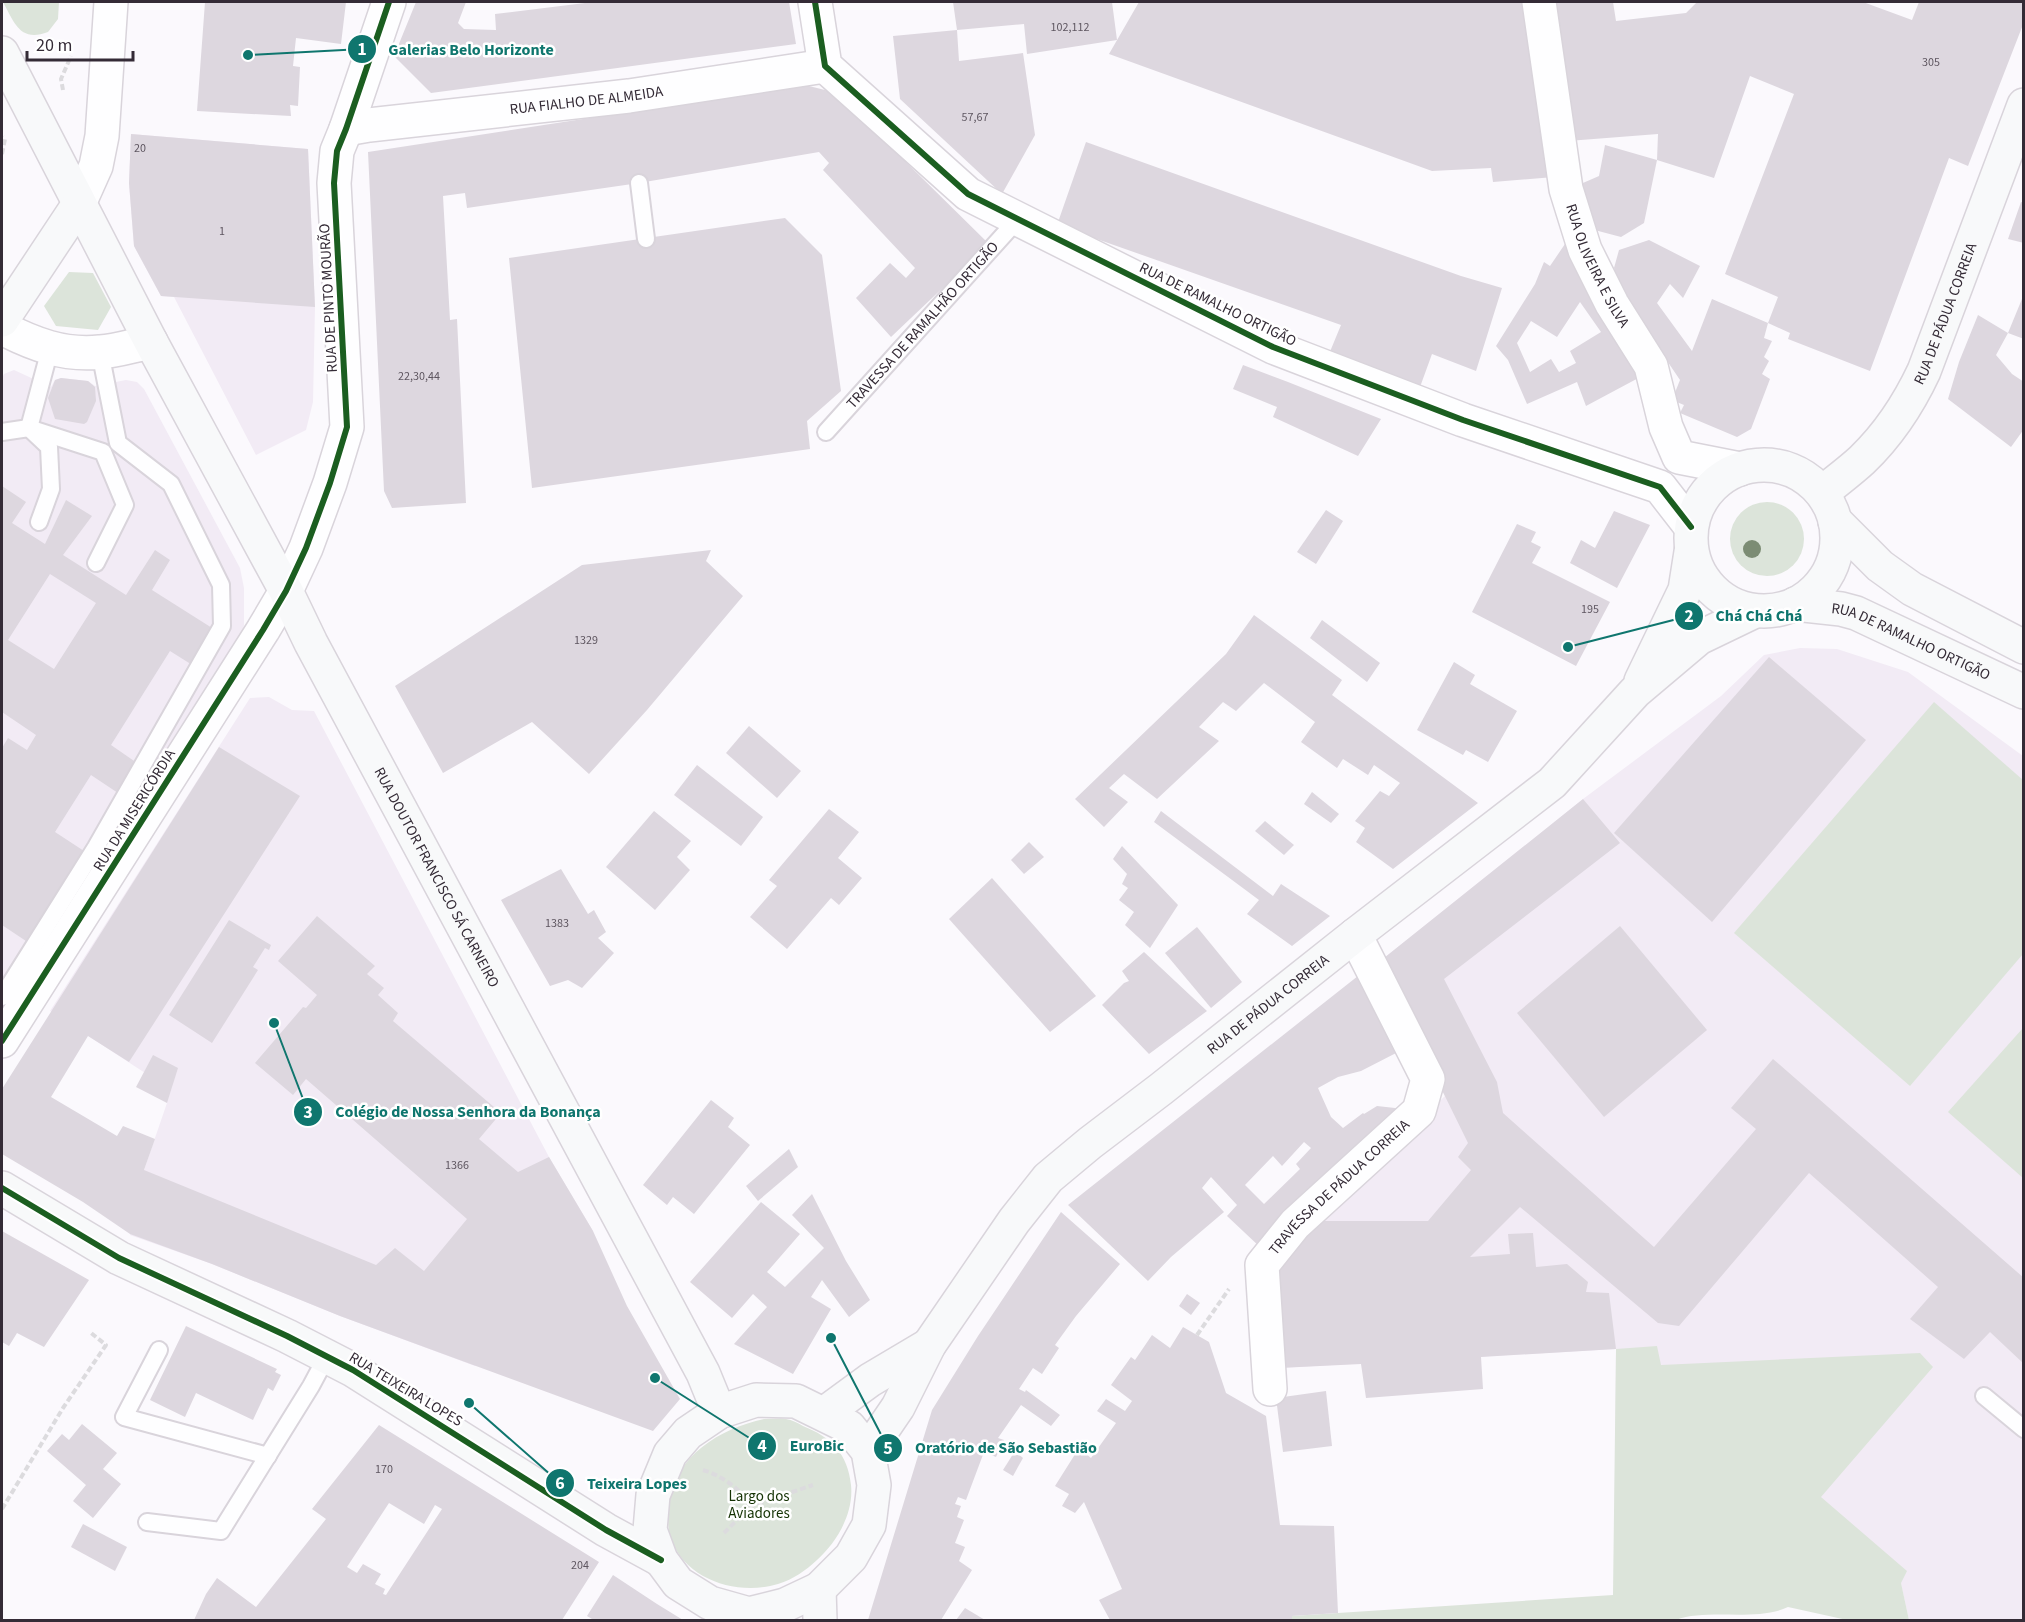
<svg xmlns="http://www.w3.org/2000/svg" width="2025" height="1622" font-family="'Source Sans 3',sans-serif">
<rect width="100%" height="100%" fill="#fbf9fd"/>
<!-- built -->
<g fill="#f2ebf5">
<path d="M131,134L308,149L315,307L313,402L306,430L256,455L174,297L161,296L134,246L129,183Z"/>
<path d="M14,370L51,387L55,380L61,378L88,381L95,386L126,380L137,382L144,389L240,568L244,588V625L236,653L2,1021V378L4,374Z"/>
<path d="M1800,648L1837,649L1908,672L2023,756V1620H1909L1901,1584L1614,1588L1616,1349L1279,1368L1283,1247L1445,1096L1379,962L1583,799L1721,696L1764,655Z"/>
<path d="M269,697L292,710L314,711L549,1157L593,1231L475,1366L340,1316L212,1264L130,1235L144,1170L167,1103L162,1084L50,1011L250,698Z"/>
</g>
<!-- green -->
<g fill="#dce4da">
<path d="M3,2H59L58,19L48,32C20,43 14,22 3,2Z"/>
<path d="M69,272L93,273L111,307L98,330L56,326L44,306Z"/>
<circle cx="1767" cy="539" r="37"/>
<path d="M1934,702L2023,780V954L1910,1086L1734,933Z"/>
<path d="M2023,1028L2024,1177L2023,1178L1948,1112Z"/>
<path d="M1657,1346L1661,1365L1920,1353L1933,1367L1821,1497L1907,1571L1901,1583L1909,1620H1847L1788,1607C1758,1622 1707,1608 1676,1620H1292V1616L1613,1595L1616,1349Z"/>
<path d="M764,1419C771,1419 779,1418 786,1419C792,1420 798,1423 803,1426C831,1437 848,1454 851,1485C854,1513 837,1542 817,1560C805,1571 794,1579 778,1584C739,1596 686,1581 671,1539C667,1529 668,1515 669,1504C675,1455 720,1429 764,1419Z"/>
</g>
<!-- building -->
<g fill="#ddd7df" fill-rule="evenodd">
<path d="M205,2H346L341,44L296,38L293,66L300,67L298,106L290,105L291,116L197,111Z"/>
<path d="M416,2H466L458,23L464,29L496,30L495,14L593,2H789L796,44L431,93L394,56Z"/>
<path d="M953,2H1112L1117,40L1027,54L1024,24L957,30L959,61L1023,53L1035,135L1002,194L900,99L893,36L957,30Z"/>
<path d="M1139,2H1530L1554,177L1493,182L1491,168L1432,171L1109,54Z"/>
<path d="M1546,2H1613L1616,21L1686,13L1697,2H1863L1912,20L1919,2H2024V22L1968,166L1949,158L1870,371L1788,339L1790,333L1768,323L1778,297L1725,274L1794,94L1750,76L1714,178L1657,160L1658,134L1568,141Z"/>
<path d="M805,85L825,90L843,100L989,244L891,337L856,298L890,263L906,278L915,268L823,170L829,163L819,152L639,183L467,208L465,193L443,196L450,320L457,319L466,503L392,508L384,491L368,152Z"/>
<path d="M131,134L308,149L315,307L161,296L134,246L129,183Z"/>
<path d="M1086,142L1461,276L1502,288L1476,371L1432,354L1420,387L1329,354L1341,325L1057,225Z"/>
<path d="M1605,145L1657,160L1644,223L1621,237L1587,228L1576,186L1599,176Z"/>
<path d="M2021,202L2024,203V243L2008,239Z"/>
<path d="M785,218L822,255L841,391L807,421L810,449L532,488L509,258Z"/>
<path d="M1649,240L1700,266L1683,298L1670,284L1657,303L1692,351L1712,299L1768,323L1764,338L1772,341L1764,357L1769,361L1762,374L1770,379L1751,429L1737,437L1680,413L1684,405L1672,400L1680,380L1622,294L1614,268L1619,250Z"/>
<path d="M1567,241L1580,255L1573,265L1587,274L1644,375L1586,406L1577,382L1527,404L1508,360L1496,346L1535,284L1544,262L1550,266ZM1580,302L1601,332L1570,351L1576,363L1559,372L1551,359L1530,372L1517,343L1531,321L1557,337Z"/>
<path d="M2024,294V339L2008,333L1996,355L2012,374L2024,382V429L2011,447L1948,399L1959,362L1978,315L2008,333Z"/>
<path d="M1243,365L1288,382L1381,419L1358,456L1273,417L1277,407L1233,389Z"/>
<path d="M61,378L88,381L95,387L96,401L87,422L84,424L55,419L48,398L55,380Z"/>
<path d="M2,486L26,502L12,523L45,544L66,500L92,516L63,555L126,595L155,550L170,560L152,590L220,633L197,668L170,651L111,745L137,763L118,793L91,775L55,832L84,851L26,941L2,925V748L8,738L27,750L36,735L2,712ZM50,574L96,603L54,669L8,640Z"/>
<path d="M1326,510L1343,521L1316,564L1297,552Z"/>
<path d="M1614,511L1650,525L1617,588L1570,563L1581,540L1595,548Z"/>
<path d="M1517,524L1536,532L1531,542L1541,547L1532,563L1610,602L1576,666L1472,612Z"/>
<path d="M711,550L706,561L743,596L647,710L589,774L532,722L443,773L395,686L582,565Z"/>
<path d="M1254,615L1342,680L1332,695L1478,803L1393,869L1356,842L1365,828L1355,821L1380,791L1389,796L1400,783L1374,765L1368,775L1343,759L1337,768L1301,742L1315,722L1264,683L1236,711L1223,702L1199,727L1219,741L1157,799L1124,774L1109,788L1128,802L1104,827L1075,799L1226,654Z"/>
<path d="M1322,620L1380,663L1367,682L1310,638Z"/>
<path d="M1769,657L1866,740L1712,922L1614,833Z"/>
<path d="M1454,662L1475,675L1470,684L1517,711L1488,762L1466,750L1463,755L1417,730Z"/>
<path d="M749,726L801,771L777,798L726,753Z"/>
<path d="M219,747L300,796L129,1062L88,1036L51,1097L117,1136L123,1126L155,1139L144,1170L376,1265L395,1248L424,1271L467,1219L306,1079L293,1095L255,1063L303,1007L306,1008L317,995L278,961L317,916L375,966L367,974L384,988L378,995L398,1013L393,1021L501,1113L479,1139L518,1172L549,1157L593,1231L627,1306L680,1399L653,1431L340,1316L212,1264L130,1234L83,1202L2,1154V1089Z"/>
<path d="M697,765L763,817L741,846L674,795Z"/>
<path d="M1312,792L1339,814L1331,823L1304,804Z"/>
<path d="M1583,799L1620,843L1444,979L1497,1082L1503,1113L1654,1247L1756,1129L1731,1108L1773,1059L2024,1278V1364L1990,1332L1964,1359L1910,1319L1938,1287L1809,1173L1679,1326L1658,1323L1520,1207L1470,1257L1510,1254L1508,1234L1533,1233L1536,1267L1567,1264L1588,1282L1586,1292L1609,1293L1616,1349L1481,1357L1483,1389L1366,1398L1361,1364L1279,1368L1274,1271L1311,1221H1428L1471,1170L1458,1157L1468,1143L1379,962Z"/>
<path d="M829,809L859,832L838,858L862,878L839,905L831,898L787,949L750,917L777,886L769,880Z"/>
<path d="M654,811L691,841L677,857L690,870L655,910L606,867Z"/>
<path d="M1161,811L1273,896L1281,884L1330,916L1292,946L1247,914L1259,900L1154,822Z"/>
<path d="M1265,821L1294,845L1284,855L1255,831Z"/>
<path d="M1029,842L1044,857L1024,874L1011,860Z"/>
<path d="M1122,846L1178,905L1150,948L1125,925L1134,912L1119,900L1128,888L1122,884L1127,874L1113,859Z"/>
<path d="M561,869L588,914L594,910L606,932L598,938L614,953L582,988L568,980L550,986L501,900Z"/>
<path d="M992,878L1096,996L1050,1032L949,919Z"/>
<path d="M229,920L271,945L269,950L265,948L253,967L258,970L212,1043L169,1015Z"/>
<path d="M1620,926L1707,1030L1604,1117L1517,1013Z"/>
<path d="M1197,927L1242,982L1211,1008L1165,953Z"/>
<path d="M1144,952L1207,1011L1149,1054L1102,1005L1124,983L1129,981L1122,971Z"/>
<path d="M1363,972L1400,1051L1361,1071L1338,1077L1318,1088L1331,1117L1343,1128L1363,1113L1364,1114L1377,1106L1395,1108L1404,1112L1261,1248L1227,1216L1237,1205L1211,1177L1202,1188L1224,1212L1171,1257L1148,1281L1068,1205ZM1304,1142L1311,1148L1296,1164L1300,1169L1264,1204L1245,1185L1273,1156L1282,1166Z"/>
<path d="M153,1055L178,1068L167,1103L136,1087Z"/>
<path d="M711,1100L734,1118L728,1127L750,1145L694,1214L673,1197L667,1205L643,1185Z"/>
<path d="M789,1149L798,1167L758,1201L746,1186Z"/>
<path d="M812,1194L846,1261L870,1300L849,1317L822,1280L811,1297L831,1309L793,1374L734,1344L767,1307L753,1294L732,1318L690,1282L761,1202L800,1234L767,1272L785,1287L824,1248L792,1215Z"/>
<path d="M1061,1212L1120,1264L1076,1316L1055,1345L1059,1348L1042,1374L1033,1368L1019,1389L1025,1392L1026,1390L1060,1415L1051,1426L1021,1405L998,1438L1004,1440L996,1457L984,1452L966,1500L958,1497L955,1504L961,1506L957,1517L964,1520L955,1543L965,1547L959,1561L972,1570L941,1620H868L932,1410L978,1336Z"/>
<path d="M2,1231L89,1280L44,1347L17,1333L9,1346L2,1342Z"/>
<path d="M1187,1294L1200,1303L1191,1315L1179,1306Z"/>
<path d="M186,1326L277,1369L275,1372L281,1375L273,1391L268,1388L253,1420L196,1393L185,1417L150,1400Z"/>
<path d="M1183,1327L1209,1342L1226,1393L1266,1416L1280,1525L1334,1526L1338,1613L1292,1616V1620H1110L1099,1600L1122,1589L1084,1502L1075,1513L1062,1506L1069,1494L1055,1486L1079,1448L1091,1458L1116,1423L1097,1411L1106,1399L1125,1411L1132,1401L1111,1385L1131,1357L1135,1360L1152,1335L1170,1348Z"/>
<path d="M1326,1391L1332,1446L1283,1452L1276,1398Z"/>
<path d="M82,1424L117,1453L103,1469L121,1484L93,1518L73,1501L86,1485L47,1451L62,1434L69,1440Z"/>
<path d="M379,1425L599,1562L562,1620H194L206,1594L217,1578L256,1607L326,1519L312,1509ZM389,1503L424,1524L435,1505L442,1509L386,1595L383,1594L385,1589L375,1584L381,1574L363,1564L357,1573L347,1567Z"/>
<path d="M1015,1451L1023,1458L1013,1476L1003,1470Z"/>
<path d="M83,1524L127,1547L115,1571L71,1547Z"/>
<path d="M613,1575L657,1604L683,1620H591L592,1619L587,1616Z"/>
<path d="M965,1608L985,1620H956Z"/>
</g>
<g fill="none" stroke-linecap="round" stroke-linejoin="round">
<!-- lane casing -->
<g stroke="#d9d4db" stroke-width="20">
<g id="lane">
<path d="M639,183L646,239"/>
<path d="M29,428L50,349"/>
<path d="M32,431L49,447L51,489L39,522"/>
<path d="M2,432L29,428L103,452L125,505L96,563"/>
<path id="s1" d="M826,432L1018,219"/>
<path d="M2,997L96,847L222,626L221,585L171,484L118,443L100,352"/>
<path d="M159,1350L124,1417L268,1456"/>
<path d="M1984,1396L2024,1429"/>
<path d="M147,1522L221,1531L311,1386L327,1356"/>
</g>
</g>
<!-- street casing -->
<g stroke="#d9d4db" stroke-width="36">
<g id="street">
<path d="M815,2L825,66L968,194L1273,347L1463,420L1660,487L1691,527"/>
<path id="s2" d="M1539,2L1566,189L1585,250L1612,304L1651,366L1666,427L1679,457L1740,469"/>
<path id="s3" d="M346,129L369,125L629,96L825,66"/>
<path d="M79,204L96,166L102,136L111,2"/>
<path d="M2,328C33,344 64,356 100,352C117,351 134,345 151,342"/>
<path d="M2,1041L263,630L286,591L306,548L330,483L347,427L334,183L337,151L346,129L389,2"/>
<path id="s4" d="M1270,1389L1262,1265L1295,1224L1419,1111L1428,1079L1355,935"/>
</g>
</g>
<!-- secondary casing -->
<g stroke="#d9d4db" stroke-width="36">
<g id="secondary">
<path id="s5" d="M2,53L151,342L286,591L311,643L703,1373L719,1412"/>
<path d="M2,320L79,204"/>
<circle cx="1764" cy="538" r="73"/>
<path id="s6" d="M1822,493C1835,482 1849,472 1862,460C1888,435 1909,403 1924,371L2024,105"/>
<path d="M1835,521L1880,566L1912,589L2024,647"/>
<path id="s7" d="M1795,604L1841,609L1856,613L2024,692"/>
<path d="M1641,681L1685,590L1691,552"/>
<path d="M2,1188L119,1258L287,1336L353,1370L606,1530L661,1560"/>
<path d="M756,1400L796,1401L849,1427L868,1451L874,1485L869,1525L851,1557L819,1589L785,1605L749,1614L710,1603L678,1583L661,1560L650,1530L653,1495L670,1454L688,1433L719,1412Z"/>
<path d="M825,1413L870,1380L929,1345"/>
<path id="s8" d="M868,1451L898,1407L929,1345L1014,1221L1048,1178L1090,1143L1161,1089L1355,935L1552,783L1635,692L1699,638L1755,611"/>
<path d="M819,1589L820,1620"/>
</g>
</g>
<!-- path -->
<g stroke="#dcdbde" stroke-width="4" stroke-dasharray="6 3" stroke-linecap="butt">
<path d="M63,90L61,79L71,56"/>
<path d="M2,154L5,139L3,137"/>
<path d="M1197,1335L1229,1289"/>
<path d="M703,1470C723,1476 740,1489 751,1506"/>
<path d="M2,1509L63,1408L106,1345L91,1333"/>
<path d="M724,1533L751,1506L813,1485"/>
</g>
<!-- lane -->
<use href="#lane" stroke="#fefeff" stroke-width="16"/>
<!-- street -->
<use href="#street" stroke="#fefeff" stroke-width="33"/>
<!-- secondary -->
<use href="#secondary" stroke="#f8f9fa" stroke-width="33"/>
<!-- cycleway casing -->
<g stroke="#fff" stroke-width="10">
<g id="cycleway">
<path d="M815,2L825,66L968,194L1273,347L1463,420L1660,487L1691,527"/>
<path d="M2,1041L263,630L286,591L306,548L330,483L347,427L334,183L337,151L346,129L389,2"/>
<path d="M2,1188L119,1258L287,1336L353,1370L606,1530L661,1560"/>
</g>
</g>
<!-- cycleway -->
<use href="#cycleway" stroke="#1b5e20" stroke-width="6"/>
</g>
<!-- trees -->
<circle fill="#7c8c74" cx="1752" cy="549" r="9"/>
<g text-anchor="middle" stroke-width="5" stroke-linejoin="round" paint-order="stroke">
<!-- number labels -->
<g font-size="12" fill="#5e5660">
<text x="1070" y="31">102,112</text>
<text x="1931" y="66">305</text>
<text x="975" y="121">57,67</text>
<text x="140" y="152">20</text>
<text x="222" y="235">1</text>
<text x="419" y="380">22,30,44</text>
<text x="1590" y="613">195</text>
<text x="586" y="644">1329</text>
<text x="557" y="927">1383</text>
<text x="457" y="1169">1366</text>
<text x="384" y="1473">170</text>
<text x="580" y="1569">204</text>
</g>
<!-- street labels -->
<g font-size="15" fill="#342b36" stroke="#fff">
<text dy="5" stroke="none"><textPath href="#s3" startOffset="242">RUA FIALHO DE ALMEIDA</textPath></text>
<text dy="5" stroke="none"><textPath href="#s2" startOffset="272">RUA OLIVEIRA E SILVA</textPath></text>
<text transform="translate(328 298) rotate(-93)" y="5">RUA DE PINTO MOURÃO</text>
<text transform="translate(1218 304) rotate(26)" y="5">RUA DE RAMALHO ORTIGÃO</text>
<text dy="5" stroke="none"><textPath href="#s6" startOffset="222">RUA DE PÁDUA CORREIA</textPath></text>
<text dy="5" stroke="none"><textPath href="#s1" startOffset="144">TRAVESSA DE RAMALHÃO ORTIGÃO</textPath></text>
<text dy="5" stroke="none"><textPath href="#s7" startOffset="123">RUA DE RAMALHO ORTIGÃO</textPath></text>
<text transform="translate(134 810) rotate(-58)" y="5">RUA DA MISERICÓRDIA</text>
<text dy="5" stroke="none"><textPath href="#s5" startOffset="932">RUA DOUTOR FRANCISCO SÁ CARNEIRO</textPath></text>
<text dy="5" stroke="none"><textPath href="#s8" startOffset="608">RUA DE PÁDUA CORREIA</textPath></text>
<text dy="5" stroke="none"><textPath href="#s4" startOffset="234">TRAVESSA DE PÁDUA CORREIA</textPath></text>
<text transform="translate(406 1389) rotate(31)" y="5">RUA TEIXEIRA LOPES</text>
</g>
<!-- park labels -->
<g font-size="15" fill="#143203" stroke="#fff">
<text x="759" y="1501">Largo dos<tspan x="759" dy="17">Aviadores</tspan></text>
</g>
</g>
<!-- callouts -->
<path fill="none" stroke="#0f766e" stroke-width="2" d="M248 55L362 49M1568 647L1689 616M274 1023L308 1112M655 1378L762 1446M831 1338L888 1448M469 1403L560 1483"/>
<g fill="#0f766e" stroke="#fff" stroke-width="2">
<circle cx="248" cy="55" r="6"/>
<circle cx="1568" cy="647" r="6"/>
<circle cx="274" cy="1023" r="6"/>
<circle cx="655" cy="1378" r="6"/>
<circle cx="831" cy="1338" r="6"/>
<circle cx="469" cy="1403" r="6"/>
<circle cx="362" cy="49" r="15"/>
<circle cx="1689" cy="616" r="15"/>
<circle cx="308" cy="1112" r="15"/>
<circle cx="762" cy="1446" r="15"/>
<circle cx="888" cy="1448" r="15"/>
<circle cx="560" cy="1483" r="15"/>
</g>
<g font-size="18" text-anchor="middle" font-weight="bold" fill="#fff">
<text x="362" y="55">1</text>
<text x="1689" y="622">2</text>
<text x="308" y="1118">3</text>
<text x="762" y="1452">4</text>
<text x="888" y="1454">5</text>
<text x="560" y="1489">6</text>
</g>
<g font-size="16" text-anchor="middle" font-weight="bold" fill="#0f766e" stroke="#fff" stroke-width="5" stroke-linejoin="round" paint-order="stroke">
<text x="471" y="55">Galerias Belo Horizonte</text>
<text x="1759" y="621">Chá Chá Chá</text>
<text x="468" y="1117">Colégio de Nossa Senhora da Bonança</text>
<text x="817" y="1451">EuroBic</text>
<text x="1006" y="1453">Oratório de São Sebastião</text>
<text x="637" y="1489">Teixeira Lopes</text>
</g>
<!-- border -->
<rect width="2025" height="1622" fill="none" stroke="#342b36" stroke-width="6"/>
<!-- scale -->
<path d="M27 51v9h106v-9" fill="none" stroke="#342b36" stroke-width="3"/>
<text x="36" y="51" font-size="18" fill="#342b36" stroke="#ffffff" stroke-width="4.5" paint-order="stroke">20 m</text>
</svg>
